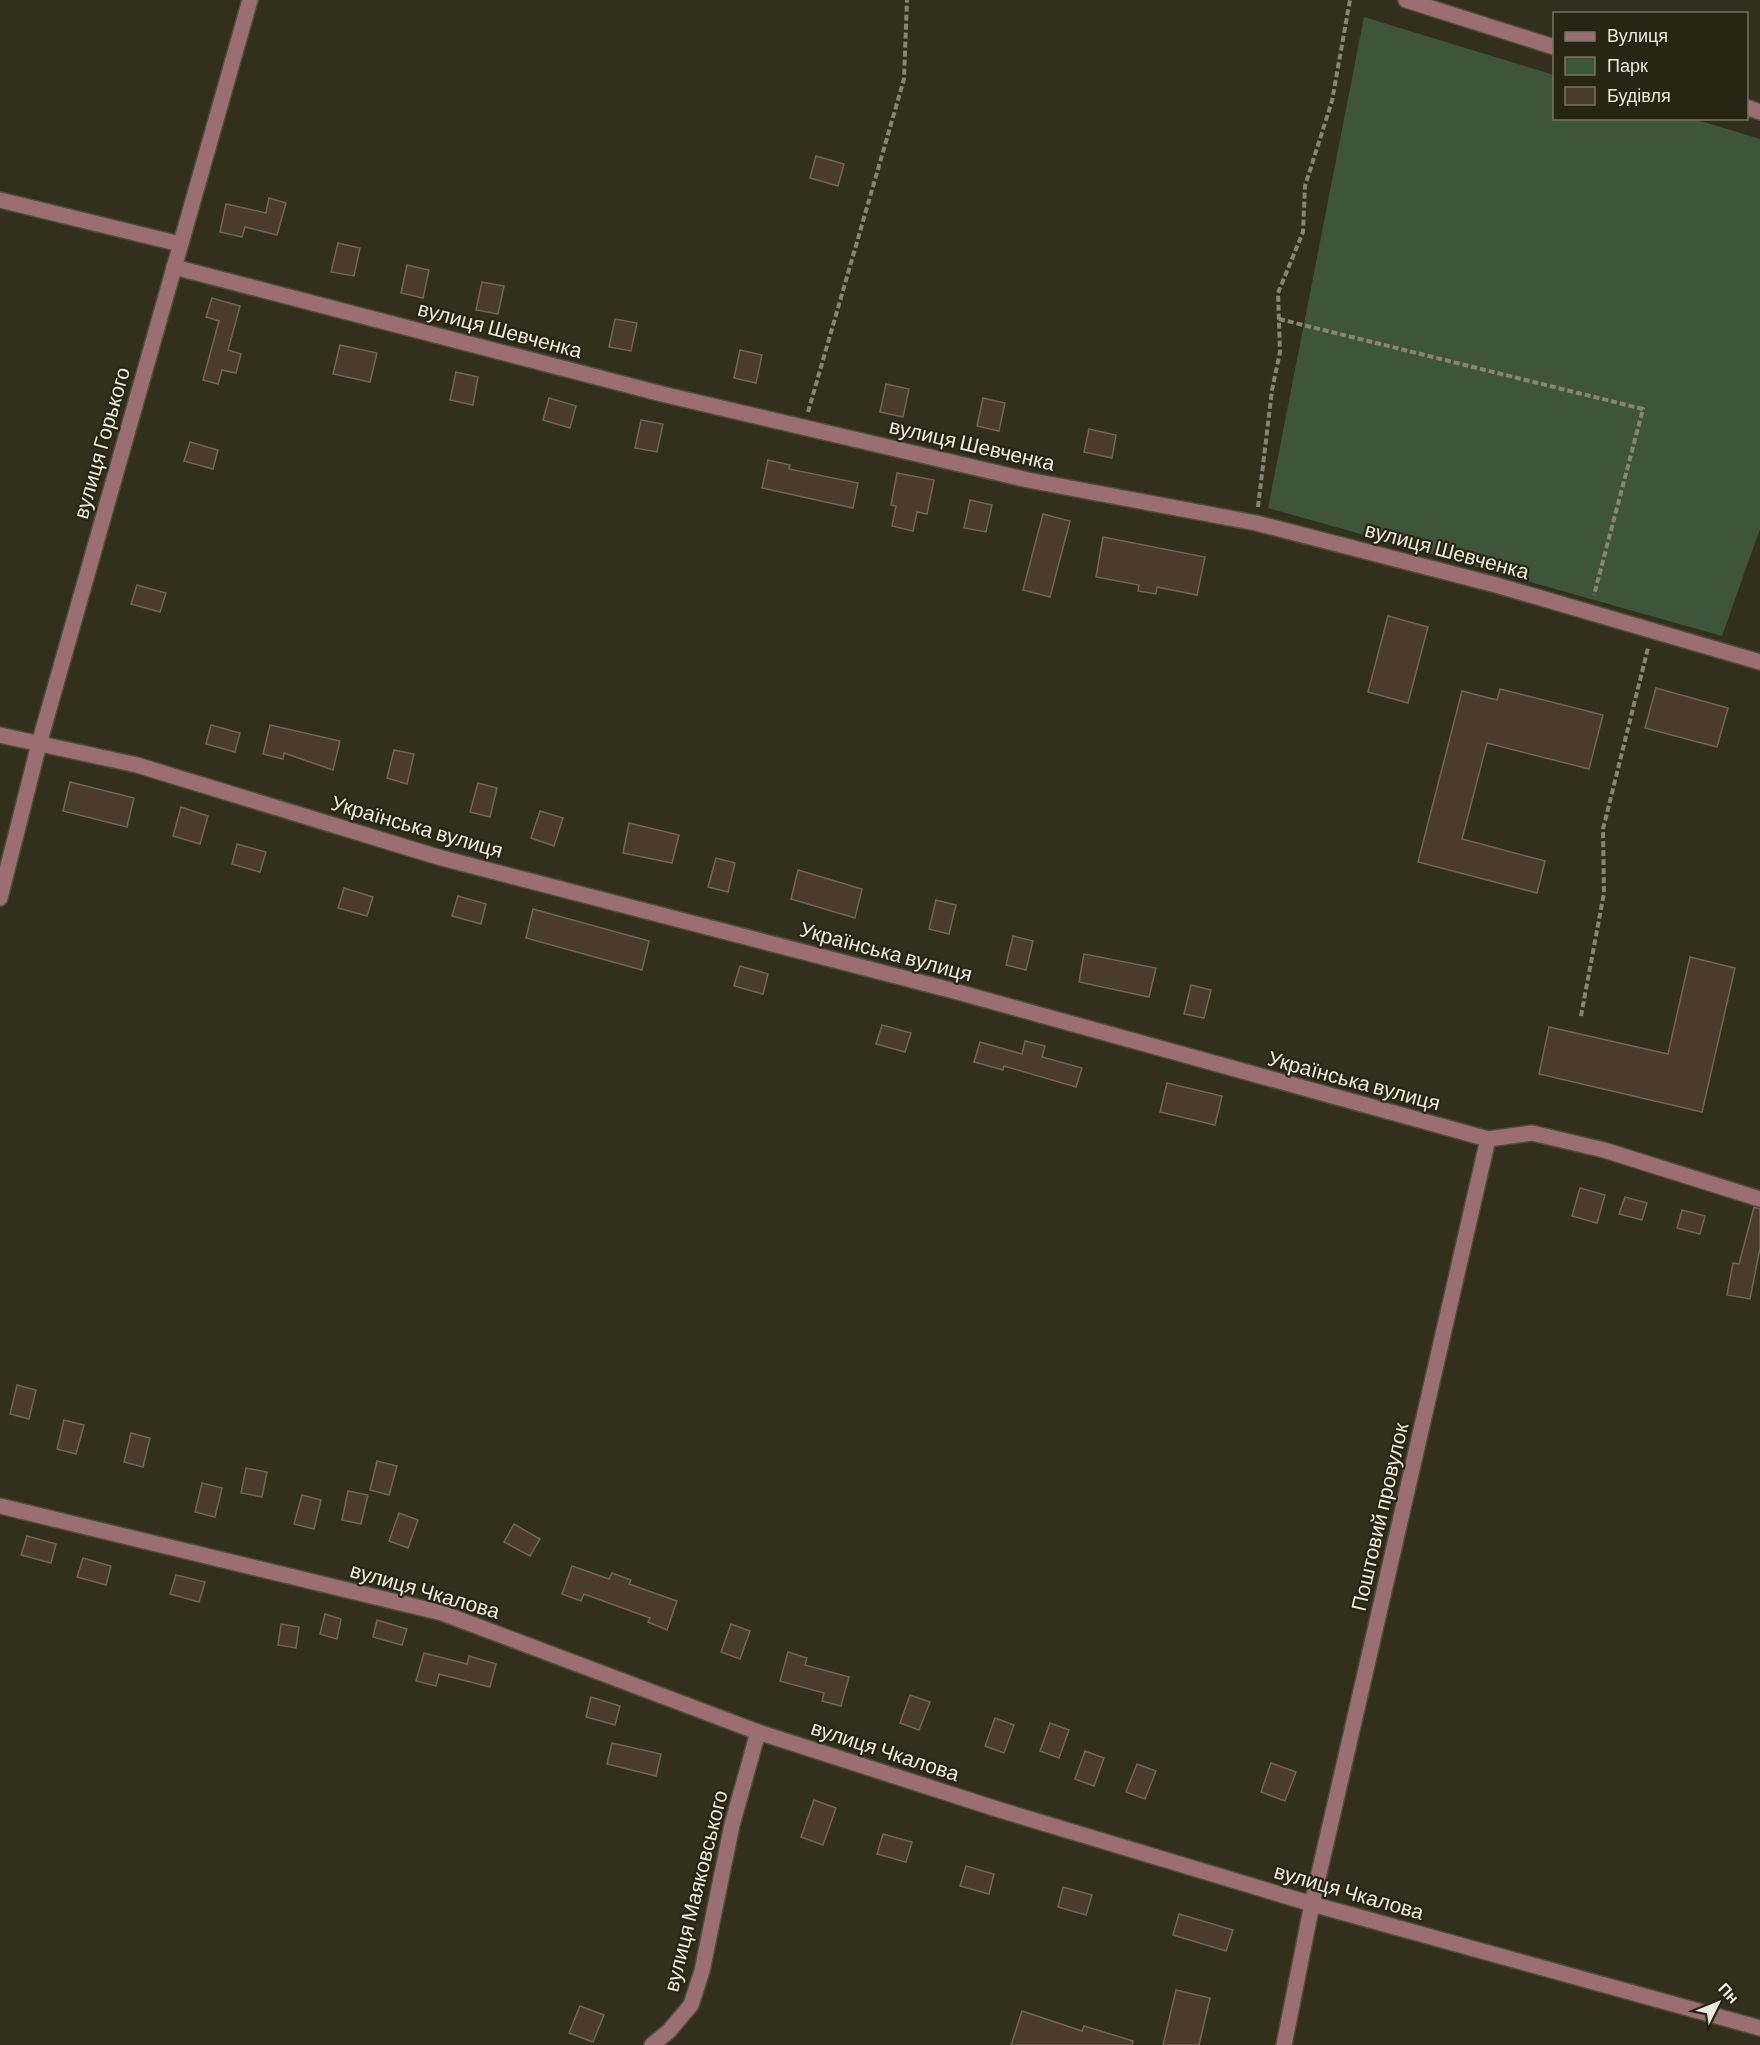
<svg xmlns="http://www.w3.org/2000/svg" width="1760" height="2045" font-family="Barlow,sans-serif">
<rect width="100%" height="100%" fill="#332f1d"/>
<!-- green -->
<path fill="#3e553b" d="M1364,17L1554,75V118L1694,119L1760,139V529L1722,636L1268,508Z"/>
<!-- building -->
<g fill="#4a3b2e" stroke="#746456" stroke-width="1.5">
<path d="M816,156L844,164L838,186L810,178Z"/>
<path d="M269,198L286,203L277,235L245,227L242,237L220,232L226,204L266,213Z"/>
<path d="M338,243L360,248L354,276L331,272Z"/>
<path d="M407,265L429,270L423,298L401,293Z"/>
<path d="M482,282L504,286L498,314L476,310Z"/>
<path d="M212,298L240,306L228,350L241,354L236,373L222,370L218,384L203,380L219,321L206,317Z"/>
<path d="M615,319L637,323L631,351L609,347Z"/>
<path d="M340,345L377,353L370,382L333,374Z"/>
<path d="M740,350L762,355L756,383L734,378Z"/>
<path d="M456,372L478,377L473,405L450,400Z"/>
<path d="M886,384L909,389L903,417L880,412Z"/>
<path d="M549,398L576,406L570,428L543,420Z"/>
<path d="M983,398L1005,403L999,431L977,426Z"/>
<path d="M641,420L663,424L657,452L635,448Z"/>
<path d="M1089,429L1116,435L1112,458L1084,452Z"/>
<path d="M190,442L218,450L213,469L184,461Z"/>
<path d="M768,460L790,465L789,469L858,483L853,508L762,488Z"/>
<path d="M897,473L934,480L927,514L917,512L913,531L892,526L896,506L891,505Z"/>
<path d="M970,500L992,505L986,532L964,528Z"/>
<path d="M1043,514L1070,521L1050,597L1023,590Z"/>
<path d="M1103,537L1205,557L1197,595L1157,587L1156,594L1138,591L1139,585L1096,577Z"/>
<path d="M137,585L166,593L160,612L131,604Z"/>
<path d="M1388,616L1428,627L1408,703L1368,692Z"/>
<path d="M1656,688L1728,708L1717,747L1645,728Z"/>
<path d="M1500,689L1603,715L1589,769L1487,743L1462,839L1545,861L1537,893L1418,862L1462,691L1497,700Z"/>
<path d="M211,725L240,733L235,752L206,744Z"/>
<path d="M270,725L340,741L333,770L284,753L283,759L263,754Z"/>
<path d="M394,750L414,754L407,784L387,778Z"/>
<path d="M70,782L134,798L127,827L63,811Z"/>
<path d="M478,783L497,788L490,817L470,812Z"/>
<path d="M181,807L208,816L200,844L173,836Z"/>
<path d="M540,811L563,818L554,846L531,838Z"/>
<path d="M629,823L679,835L672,863L623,853Z"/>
<path d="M237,844L266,852L260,872L232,864Z"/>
<path d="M716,858L735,863L728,892L708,887Z"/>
<path d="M798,870L862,889L855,918L791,899Z"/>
<path d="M344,888L373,897L367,916L338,908Z"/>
<path d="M458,896L486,904L481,924L452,916Z"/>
<path d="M936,900L956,905L949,934L929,929Z"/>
<path d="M533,909L649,941L642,970L526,938Z"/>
<path d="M1013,936L1033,941L1026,970L1006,965Z"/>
<path d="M1084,954L1156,968L1149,997L1079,982Z"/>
<path d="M1690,957L1735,968L1702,1112L1539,1074L1549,1027L1668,1054Z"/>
<path d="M740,966L768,974L763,994L734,986Z"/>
<path d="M1191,985L1211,990L1204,1018L1184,1014Z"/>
<path d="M882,1025L911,1033L905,1052L876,1044Z"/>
<path d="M1025,1041L1045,1046L1042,1057L1082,1068L1076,1087L1004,1066L1003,1070L974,1062L980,1042L1022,1054Z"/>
<path d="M1167,1083L1222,1096L1215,1125L1160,1112Z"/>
<path d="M1580,1188L1605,1195L1597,1223L1572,1216Z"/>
<path d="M1625,1197L1647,1203L1642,1220L1619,1214Z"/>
<path d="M1754,1207L1760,1209V1248L1750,1299L1727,1295L1733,1263L1739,1264Z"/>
<path d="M1682,1210L1705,1216L1700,1234L1677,1228Z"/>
<path d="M17,1385L36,1390L29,1419L10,1414Z"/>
<path d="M64,1420L84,1425L76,1454L57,1449Z"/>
<path d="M131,1433L150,1438L143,1467L124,1462Z"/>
<path d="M377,1461L397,1466L389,1495L370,1490Z"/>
<path d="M246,1468L267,1472L262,1497L241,1493Z"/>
<path d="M202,1483L222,1488L215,1517L195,1512Z"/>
<path d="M348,1491L368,1495L361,1524L342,1520Z"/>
<path d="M302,1495L321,1500L314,1529L294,1524Z"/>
<path d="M399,1513L418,1520L408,1548L389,1541Z"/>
<path d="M514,1524L540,1539L530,1556L504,1542Z"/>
<path d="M27,1536L56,1544L51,1563L21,1555Z"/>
<path d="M83,1558L111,1566L106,1585L77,1577Z"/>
<path d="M572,1566L609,1579L612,1573L631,1580L629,1584L677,1601L667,1630L648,1622L650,1618L584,1594L581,1601L562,1594Z"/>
<path d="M176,1575L205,1582L199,1602L170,1594Z"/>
<path d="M325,1614L341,1619L337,1639L320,1634Z"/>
<path d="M377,1620L407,1629L402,1645L373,1637Z"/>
<path d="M281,1624L299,1627L296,1648L278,1645Z"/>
<path d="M731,1624L750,1631L740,1659L721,1652Z"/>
<path d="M788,1652L807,1658L805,1665L849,1677L841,1706L822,1701L824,1693L780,1681Z"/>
<path d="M424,1653L467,1664L469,1656L496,1664L490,1687L439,1674L436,1686L416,1681Z"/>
<path d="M910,1695L930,1702L919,1730L900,1723Z"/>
<path d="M591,1697L620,1706L615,1725L586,1717Z"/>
<path d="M995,1718L1014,1725L1004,1753L985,1746Z"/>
<path d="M1050,1723L1069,1730L1059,1758L1040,1751Z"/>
<path d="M612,1743L661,1754L656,1776L607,1764Z"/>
<path d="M1085,1751L1104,1758L1094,1786L1075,1779Z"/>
<path d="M1271,1763L1296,1772L1285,1801L1261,1792Z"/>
<path d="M1137,1764L1156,1771L1145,1799L1126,1792Z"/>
<path d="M814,1800L836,1808L823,1845L801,1837Z"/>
<path d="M883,1834L912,1842L906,1862L877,1854Z"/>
<path d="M966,1866L994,1874L989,1894L960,1886Z"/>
<path d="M1063,1887L1092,1895L1086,1915L1058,1907Z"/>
<path d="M1179,1914L1233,1930L1226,1951L1173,1935Z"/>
<path d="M1176,1990L1210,1998L1199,2045H1163Z"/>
<path d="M580,2006L604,2015L593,2042L569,2033Z"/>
<path d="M1022,2011L1082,2031L1084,2026L1133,2041L1132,2045H1011Z"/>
</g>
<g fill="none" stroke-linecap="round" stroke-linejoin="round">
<!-- minor casing -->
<g stroke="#514d3c" stroke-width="18">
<g id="minor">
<path d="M1406,0L1554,47"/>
<path d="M1746,107L1760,112"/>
<path d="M0,200L180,244"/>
<path d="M174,267L662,394L1028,480L1256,523L1496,585L1760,662"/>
<path d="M0,735L137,765L438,857L954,991L1488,1139L1532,1133L1604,1150L1760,1199"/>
<path d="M0,898L39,744L250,0"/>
<path d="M0,1506L442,1613L758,1732L1000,1810L1312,1904L1760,2028"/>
<path d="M652,2045L669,2031L691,2005L702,1971L732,1825L758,1732"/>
<path d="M1284,2045L1312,1904L1488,1139"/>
</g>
</g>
<!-- path -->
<g stroke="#898576" stroke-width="4" stroke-dasharray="6 3" stroke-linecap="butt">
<path d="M1279,319L1643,409L1594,595"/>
<path d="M808,412L904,79L907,0"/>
<path d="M1258,507L1272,390L1280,352L1278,293L1303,232L1305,186L1332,101L1350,0"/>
<path d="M1581,1016L1604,893L1603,829L1648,648"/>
</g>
<!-- minor -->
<use href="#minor" stroke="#9b6f71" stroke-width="15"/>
</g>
<g text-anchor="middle" stroke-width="4.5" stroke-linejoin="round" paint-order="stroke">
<!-- street labels -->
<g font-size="21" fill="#edeadf" stroke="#292514">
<text transform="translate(500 330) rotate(15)" y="7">вулиця Шевченка</text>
<text transform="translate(102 443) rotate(-74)" y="7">вулиця Горького</text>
<text transform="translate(972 445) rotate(13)" y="7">вулиця Шевченка</text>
<text transform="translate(1447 551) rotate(15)" y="7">вулиця Шевченка</text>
<text transform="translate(417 827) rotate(16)" y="7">Українська вулиця</text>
<text transform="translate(886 952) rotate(15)" y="7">Українська вулиця</text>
<text transform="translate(1354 1081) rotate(15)" y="7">Українська вулиця</text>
<text transform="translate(1380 1517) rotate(-77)" y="7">Поштовий провулок</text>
<text transform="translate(425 1591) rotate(16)" y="7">вулиця Чкалова</text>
<text transform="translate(885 1751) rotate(18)" y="7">вулиця Чкалова</text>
<text transform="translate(696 1891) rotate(-76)" y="7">вулиця Маяковського</text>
<text transform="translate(1349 1892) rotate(16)" y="7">вулиця Чкалова</text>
</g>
</g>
<!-- legend -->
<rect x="1553" y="12" width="195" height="108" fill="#292514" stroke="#777465" stroke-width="1.5"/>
<rect x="1565" y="32" width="30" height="9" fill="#9b6f71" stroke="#777465" stroke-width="1.5"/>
<text x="1607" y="42" font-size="18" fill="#edeadf">Вулиця</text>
<rect x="1565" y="57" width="30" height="18" fill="#3e553b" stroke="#777465" stroke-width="1.5"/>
<text x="1607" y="72" font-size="18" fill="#edeadf">Парк</text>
<rect x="1565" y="87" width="30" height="18" fill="#4a3b2e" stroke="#777465" stroke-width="1.5"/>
<text x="1607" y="102" font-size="18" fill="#edeadf">Будівля</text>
<!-- north arrow -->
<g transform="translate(1718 2003) rotate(47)" stroke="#292514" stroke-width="4.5" paint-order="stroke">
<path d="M0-4.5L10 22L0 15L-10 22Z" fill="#edeadf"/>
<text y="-9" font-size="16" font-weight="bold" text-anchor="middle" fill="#edeadf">Пн</text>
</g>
</svg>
